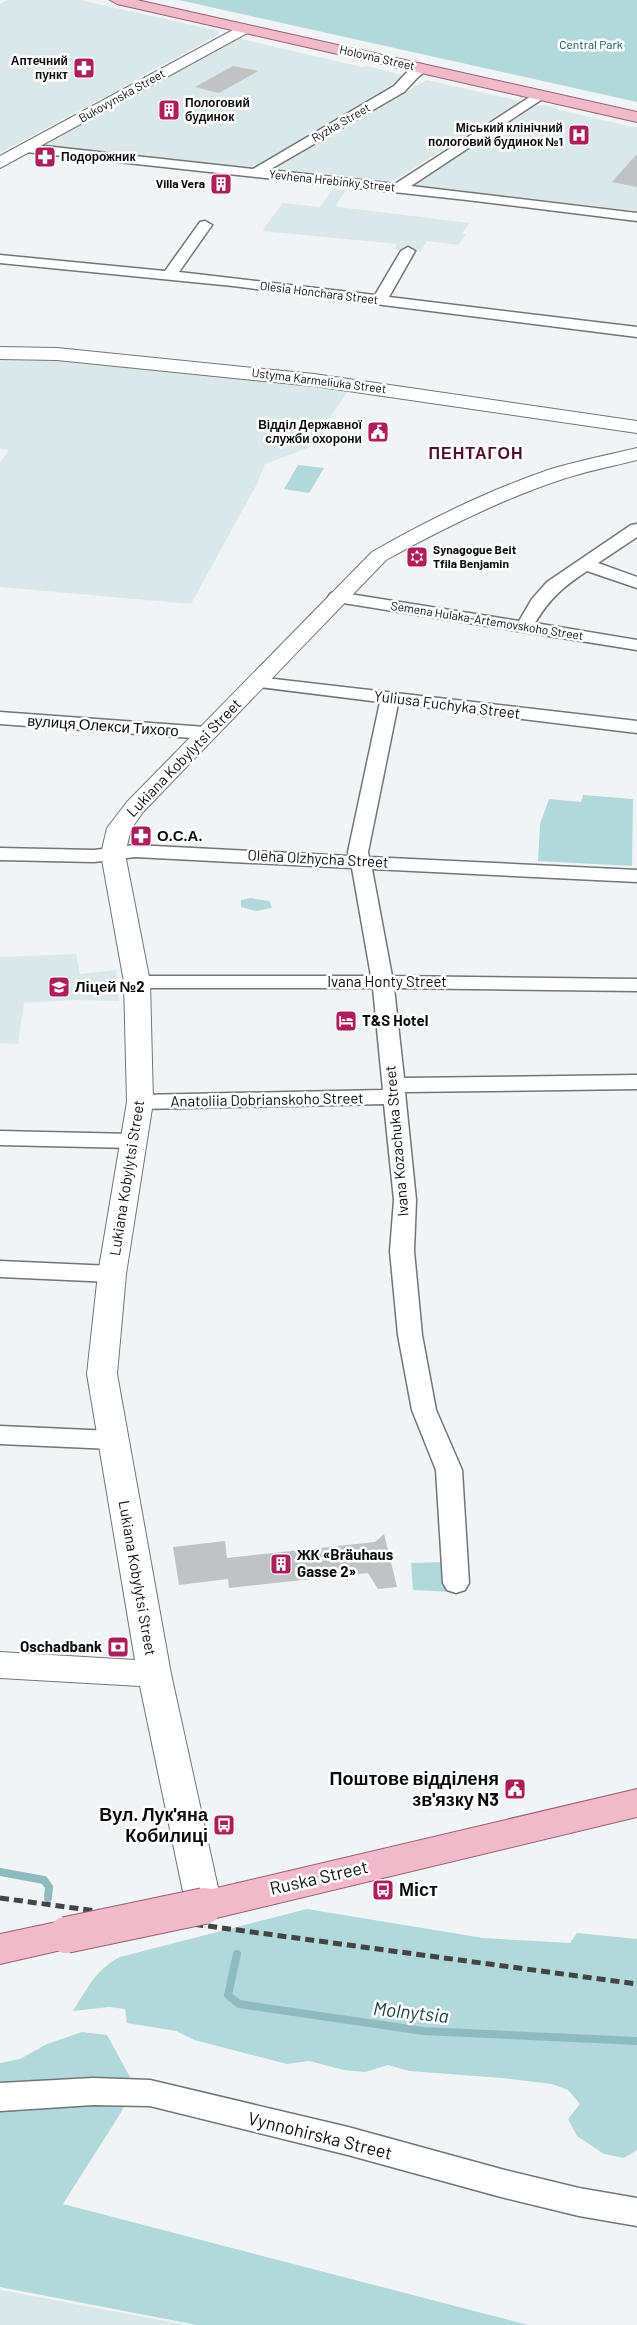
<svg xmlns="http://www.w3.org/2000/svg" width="637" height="2325" font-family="Barlow,sans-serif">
<rect width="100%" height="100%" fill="#f0f4f4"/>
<!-- built -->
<g fill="#dbe8e9">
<path d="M8,0H80L219,31V34L202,44L143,75L118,91L108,95L110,96L105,99L101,98L86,108H83L0,153V4Z"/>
<path d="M237,38L362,67L367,66L407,76L250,170L43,146Z"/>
<path d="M426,80L520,101L390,183L274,171L278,166L327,136L332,137Z"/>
<path d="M537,105L551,106L559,110L637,128V211L413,185Z"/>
<path d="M333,189L346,190L336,205L338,207L470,223L461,234H466L458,245L427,241L420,252L395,250L397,244L262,231L283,203L320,207Z"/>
<path d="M0,354L352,385L310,447L265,464L258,482L191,604L0,587V462L9,450L0,449Z"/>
<path d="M76,954L80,974L116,970L119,1001L73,1000L24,1003L18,1044L0,1043V957Z"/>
<path d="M0,2290L187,2325H0Z"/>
</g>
<!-- green -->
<g fill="#b1d9dc">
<path d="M179,0H637V102Z"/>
<path d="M298,465L324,468L309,493L284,489Z"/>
<path d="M583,795L633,799L632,866L538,861L540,824L549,799L581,802Z"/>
<path d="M250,898L269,901L272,908L256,911L241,907V900Z"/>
<path d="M445,1562L453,1592L413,1590L411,1563Z"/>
<path d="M307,1909L483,1938L570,1943L577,1933L637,1939V2150L624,2158L604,2154L577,2136L568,2119L580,2104L568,2090L552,2084L502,2078L409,2071L388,2065L365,2072L344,2070L309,2061L287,2064L194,2040L176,2031L127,2023L125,2009L109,2007L73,2011C87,1989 96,1969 120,1957Z"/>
<path d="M82,2032L107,2035L135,2086L120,2114L63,2204L528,2325H197L0,2287V2063L20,2059L47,2044Z"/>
</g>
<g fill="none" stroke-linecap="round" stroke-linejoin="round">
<!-- stream -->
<g stroke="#8fbbbf" stroke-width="8">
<path d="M0,1872L44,1880L49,1887L48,1898"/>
<path d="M237,1954L228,1995L239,2004L423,2031L637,2041"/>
</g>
</g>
<!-- building -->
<g fill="#bfc3c3">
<path d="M233,66L258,71L219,93L195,87Z"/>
<path d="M637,154V187L612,182Z"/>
<path d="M384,1534L397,1587L378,1589L368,1573L229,1588L228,1579L179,1585L173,1547L225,1541L227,1558L375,1542Z"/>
</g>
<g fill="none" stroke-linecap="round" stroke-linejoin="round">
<!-- street casing -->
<g stroke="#727676" stroke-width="3">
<g id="street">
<path d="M422,65L428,69L418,77L404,92L269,170L395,184L539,91L546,95L544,98L411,186L637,213V221L467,200L26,152L19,148L26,144L253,169L394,86L408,71Z"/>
<path d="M205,221L212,225L179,272L375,295L401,251L408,247L415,251L389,297L637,327V337L233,286L0,263V255L165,271L200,222Z"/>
<path d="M637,524V537L598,563L637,577V588L587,571C563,587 550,598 535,623L637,640V650L337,602L331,601L328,597L331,593L337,592L519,621L532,599L547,582L631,525Z"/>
<path d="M257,677L637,721V733L398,704L368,852L369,857L637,870V882L372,869L392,976L637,979V991L394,988L404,1078L637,1075V1089L405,1092L416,1200L414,1251L422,1335L436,1410L462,1470L469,1583L465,1590L456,1593L447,1590L443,1583L436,1470L412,1410L398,1335L390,1251L394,1200L384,1104L140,1109L132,1107L129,1102L132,1097L140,1095L383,1090L373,988H137L130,986L127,982L130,978L137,976H371L352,868L135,857L94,862L0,860V848L94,850L135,845L349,856L348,852L380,702L251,686L248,682L251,678Z"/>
<path d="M0,712L206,727L213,729L215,733L213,737L206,739L0,724Z"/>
<path d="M0,1131L133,1134L141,1136L144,1141L141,1146L133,1148L0,1145Z"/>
<path d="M0,1261L112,1266L120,1268L124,1274L120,1280L112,1282L0,1277Z"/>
<path d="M0,1426L112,1431L121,1434L124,1440L121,1446L112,1449L0,1444Z"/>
<path d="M93,2078L150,2080L348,2127L501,2169L579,2188L637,2198V2226L579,2216L501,2197L348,2155L150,2106L93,2105L0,2111V2083Z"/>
</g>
</g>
<!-- secondary casing -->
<g stroke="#727676" stroke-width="2">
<g id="secondary">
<path d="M244,24L252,29L249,32L0,168V156Z"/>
<path d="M0,347L57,348L314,374L637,421V433L314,386L57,360L0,359Z"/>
<path d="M637,448V460C613,466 587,471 563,479C502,499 442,529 386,560L143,812L131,829L125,854L150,982L153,1102L126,1274L117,1374L171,1674L222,1906L217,1916L204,1921L191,1916L186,1906L140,1686L0,1678V1652L135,1660L87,1374L98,1274L127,1102L124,982L101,854L107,828L127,802L372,552C428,520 487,491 548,470C577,461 608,455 637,448Z"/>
</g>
</g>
<!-- primary casing -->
<g stroke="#995f70" stroke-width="2">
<g id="primary">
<path d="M110,0H137L637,112V122L117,4Z"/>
<path d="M637,1789V1817L204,1921L191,1916L186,1906L191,1896L204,1891Z"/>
<path d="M66,1920L79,1924L84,1935L79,1946L0,1964V1934Z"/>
</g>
</g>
<!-- street -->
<use href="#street" fill="#fff" fill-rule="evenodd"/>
<!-- secondary -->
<use href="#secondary" fill="#fff" fill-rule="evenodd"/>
<!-- primary -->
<use href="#primary" fill="#f0baca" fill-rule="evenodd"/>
<!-- rail -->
<path stroke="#434545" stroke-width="5" stroke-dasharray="9 5" stroke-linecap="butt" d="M0,1898L637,1984"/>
<!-- primary-bridge casing -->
<g stroke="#995f70" stroke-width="38" stroke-linecap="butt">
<path id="primary-bridge" d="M66,1935L204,1906"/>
</g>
<!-- primary-bridge -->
<use href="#primary-bridge" stroke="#f0baca" stroke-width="36"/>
</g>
<!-- icons -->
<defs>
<g id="pharmacy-square" transform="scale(1.125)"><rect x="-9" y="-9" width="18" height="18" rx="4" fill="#ac1e5a" stroke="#fff"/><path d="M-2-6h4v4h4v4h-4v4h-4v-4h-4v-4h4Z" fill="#fff"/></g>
<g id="building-square" transform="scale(1.125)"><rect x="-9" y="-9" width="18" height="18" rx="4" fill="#ac1e5a" stroke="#fff"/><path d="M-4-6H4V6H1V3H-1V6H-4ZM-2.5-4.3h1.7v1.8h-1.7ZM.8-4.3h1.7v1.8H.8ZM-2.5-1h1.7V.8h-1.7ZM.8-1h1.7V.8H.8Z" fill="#fff"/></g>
<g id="hospital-square" transform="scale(1.125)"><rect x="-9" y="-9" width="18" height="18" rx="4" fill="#ac1e5a" stroke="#fff"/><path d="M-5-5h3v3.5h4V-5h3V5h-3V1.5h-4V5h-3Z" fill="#fff"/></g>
<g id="civic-square" transform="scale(1.125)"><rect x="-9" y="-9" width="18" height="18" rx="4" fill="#ac1e5a" stroke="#fff"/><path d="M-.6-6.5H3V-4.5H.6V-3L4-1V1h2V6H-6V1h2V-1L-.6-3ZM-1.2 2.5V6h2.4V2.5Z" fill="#fff"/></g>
<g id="synagogue-square" transform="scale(1.125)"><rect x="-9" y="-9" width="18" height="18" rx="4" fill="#ac1e5a" stroke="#fff"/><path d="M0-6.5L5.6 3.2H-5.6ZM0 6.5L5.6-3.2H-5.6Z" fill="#fff"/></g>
<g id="school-square" transform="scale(1.125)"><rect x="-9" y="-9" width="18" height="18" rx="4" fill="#ac1e5a" stroke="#fff"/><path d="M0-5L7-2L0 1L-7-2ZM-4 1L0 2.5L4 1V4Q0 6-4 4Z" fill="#fff"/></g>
<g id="hotel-square" transform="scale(1.125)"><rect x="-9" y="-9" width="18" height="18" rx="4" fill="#ac1e5a" stroke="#fff"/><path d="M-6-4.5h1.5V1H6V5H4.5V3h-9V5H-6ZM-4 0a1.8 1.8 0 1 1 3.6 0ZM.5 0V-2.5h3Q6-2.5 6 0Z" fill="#fff"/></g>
<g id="bank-square" transform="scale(1.125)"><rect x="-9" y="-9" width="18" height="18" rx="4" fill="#ac1e5a" stroke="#fff"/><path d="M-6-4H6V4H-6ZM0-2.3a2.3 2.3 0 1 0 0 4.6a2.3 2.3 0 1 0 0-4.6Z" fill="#fff"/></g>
<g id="bus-square" transform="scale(1.125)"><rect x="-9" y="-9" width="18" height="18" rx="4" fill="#ac1e5a" stroke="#fff"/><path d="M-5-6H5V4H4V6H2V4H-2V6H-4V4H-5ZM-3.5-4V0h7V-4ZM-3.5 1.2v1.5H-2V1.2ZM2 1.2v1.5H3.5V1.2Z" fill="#fff"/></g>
</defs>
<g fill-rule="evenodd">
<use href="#pharmacy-square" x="84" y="68"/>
<use href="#building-square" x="169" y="110"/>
<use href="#hospital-square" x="579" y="135"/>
<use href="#pharmacy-square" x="45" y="157"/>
<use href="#building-square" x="221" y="184"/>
<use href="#civic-square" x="378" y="432"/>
<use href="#synagogue-square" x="417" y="557"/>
<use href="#pharmacy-square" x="141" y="836"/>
<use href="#school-square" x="59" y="987"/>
<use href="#hotel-square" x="346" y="1021"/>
<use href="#building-square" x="281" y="1564"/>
<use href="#bank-square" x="118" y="1647"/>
<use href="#civic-square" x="515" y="1789"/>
<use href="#bus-square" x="224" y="1825"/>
<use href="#bus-square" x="383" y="1890"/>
</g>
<g text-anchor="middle" stroke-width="5" stroke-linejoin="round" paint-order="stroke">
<!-- far-park labels -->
<g font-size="12" fill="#094d51" stroke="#fff">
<text x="591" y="49">Central Park</text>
</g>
<!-- far-street labels -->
<g font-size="12" fill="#0b0c0c" stroke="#fff">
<text transform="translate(377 58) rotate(13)" y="4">Holovna Street</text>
<text transform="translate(122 96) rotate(-29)" y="4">Bukovynska Street</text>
<text transform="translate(341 123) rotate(-30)" y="4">Ryzka Street</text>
<text transform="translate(332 181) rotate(6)" y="4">Yevhena Hrebinky Street</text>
<text transform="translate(319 293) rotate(7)" y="4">Olesia Honchara Street</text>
<text transform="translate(319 381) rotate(7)" y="4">Ustyma Karmeliuka Street</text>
<text transform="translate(487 621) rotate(9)" y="4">Semena Hulaka-Artemovskoho Street</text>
</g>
<!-- far-poi labels -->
<g font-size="12" font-weight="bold" fill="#0b0c0c" stroke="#fff" text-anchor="end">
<text x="68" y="65">Аптечний<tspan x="68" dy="14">пункт</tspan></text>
<text x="185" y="107" text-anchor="start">Пологовий<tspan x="185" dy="14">будинок</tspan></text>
<text x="563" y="132">Міський клінічний<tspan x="563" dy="14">пологовий будинок №1</tspan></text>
<text x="61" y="161" text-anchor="start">Подорожник</text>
<text x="205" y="188">Villa Vera</text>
<text x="362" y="429">Відділ Державної<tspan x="362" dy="14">служби охорони</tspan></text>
<text x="433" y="554" text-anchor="start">Synagogue Beit<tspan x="433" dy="14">Tfila Benjamin</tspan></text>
</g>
<!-- street labels -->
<g font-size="15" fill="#0b0c0c" stroke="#fff">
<text transform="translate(447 705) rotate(7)" y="5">Yuliusa Fuchyka Street</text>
<text transform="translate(103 726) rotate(4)" y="5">вулиця Олекси Тихого</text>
<text transform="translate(184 758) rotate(-46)" y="5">Lukiana Kobylytsi Street</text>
<text transform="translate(318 859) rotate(3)" y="5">Oleha Olzhycha Street</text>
<text x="387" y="987">Ivana Honty Street</text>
<text transform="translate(267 1100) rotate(-1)" y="5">Anatoliia Dobrianskoho Street</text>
<text transform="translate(397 1141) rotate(-95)" y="5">Ivana Kozachuka Street</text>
<text transform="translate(127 1178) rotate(-81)" y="5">Lukiana Kobylytsi Street</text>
<text transform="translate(137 1578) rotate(80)" y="5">Lukiana Kobylytsi Street</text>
</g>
<!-- poi labels -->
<g font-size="15" font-weight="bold" fill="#0b0c0c" stroke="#fff" text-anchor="start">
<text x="157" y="841">О.С.А.</text>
<text x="75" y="992">Ліцей №2</text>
<text x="362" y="1026">T&amp;S Hotel</text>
<text x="297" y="1560">ЖК «Bräuhaus<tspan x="297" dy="17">Gasse 2»</tspan></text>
<text x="102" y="1652" text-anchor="end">Oschadbank</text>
</g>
<!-- far-district labels -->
<g font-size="16" font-weight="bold" letter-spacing="1" fill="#520f29" stroke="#fff">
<text x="476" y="459">ПЕНТАГОН</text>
</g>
<!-- near-poi labels -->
<g font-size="18" font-weight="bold" fill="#0b0c0c" stroke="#fff" text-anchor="end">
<text x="499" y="1785">Поштове відділеня<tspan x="499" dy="21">зв'язку N3</tspan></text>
<text x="208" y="1821">Вул. Лук'яна<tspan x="208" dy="21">Кобилиці</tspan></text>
<text x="399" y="1896" text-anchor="start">Міст</text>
</g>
<!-- near-street labels -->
<g font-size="18" fill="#0b0c0c" stroke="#fff">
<text transform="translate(319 1878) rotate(-13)" y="6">Ruska Street</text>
<text transform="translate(320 2136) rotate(14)" y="6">Vynnohirska Street</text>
</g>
<!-- near-water labels -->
<g font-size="19" font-style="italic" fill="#174144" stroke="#fff">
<text transform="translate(411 2012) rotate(6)" y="7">Molnytsia</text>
</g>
</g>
</svg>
